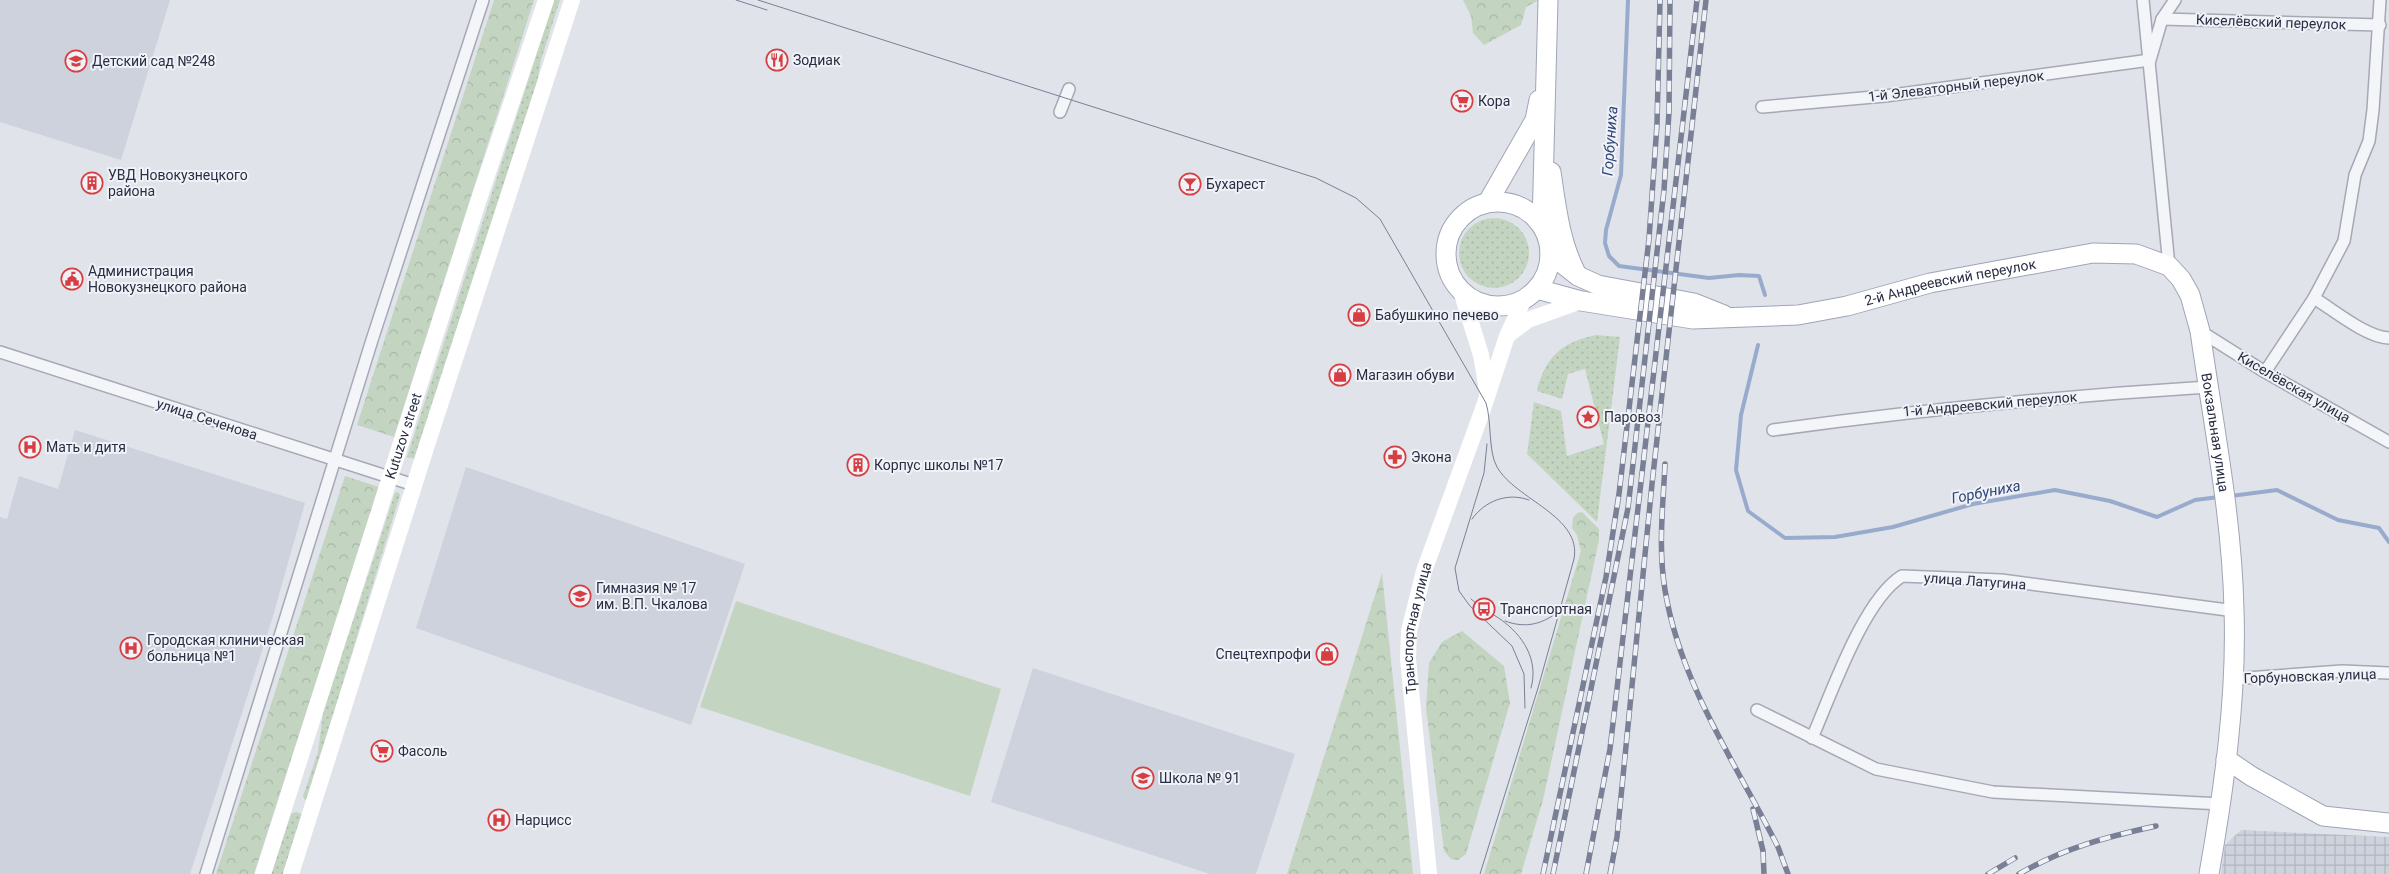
<svg xmlns="http://www.w3.org/2000/svg" width="2389" height="874" font-family="Roboto,sans-serif">
<defs>
<pattern id="industrial-grid" width="8" height="8" patternUnits="userSpaceOnUse" patternTransform="scale(1.25)"><rect width="8" height="8" fill="#ced2dc"/><path d="M0 4h8M4 0v8" fill="none" stroke="#b1b5be"/></pattern>
<pattern id="grass-dots" width="8" height="8" patternUnits="userSpaceOnUse" patternTransform="scale(1.25)"><rect width="8" height="8" fill="#c3d5c1"/><path d="M2 2h.1M6 6h.1" fill="none" stroke="#a8b7a7" stroke-width="1.8" stroke-linecap="round"/></pattern>
<pattern id="forest-crowns" width="20" height="18" patternUnits="userSpaceOnUse" patternTransform="scale(1.25)"><rect width="20" height="18" fill="#c3d5c1"/><path d="M2 6a3 3 0 1 1 6 0M12 15a3 3 0 1 1 6 0" fill="none" stroke="#a8b7a7"/></pattern>
</defs>
<rect width="100%" height="100%" fill="#e0e3ea"/>
<!-- built -->
<g fill="#ced2dc">
<path d="M0,0H170L121,160L0,122Z"/>
<path d="M75,430L305,503L271,623L190,874H0V517L7,519L19,476L58,489Z"/>
<path d="M466,467L745,564L691,725L416,628Z"/>
<path d="M1033,668L1295,754L1256,874H1210L991,802Z"/>
</g>
<!-- industrial -->
<path fill="url(#industrial-grid)" d="M2241,830L2389,837V874H2221L2225,845Z"/>
<!-- grass -->
<g fill="url(#grass-dots)">
<path d="M554,0H560L541,60L536,88L415,459L407,457Z"/>
<circle cx="1494" cy="253" r="35"/>
<path d="M1596,335L1620,337L1597,522L1527,454L1534,402L1561,411L1567,456L1604,444L1585,369L1568,374L1562,399L1537,391C1545,357 1562,342 1596,335Z"/>
<path d="M398,492L400,495L307,801L305,800L303,796L318,752L323,713L395,493Z"/>
<path d="M296,812L302,814L283,874H271L291,814Z"/>
</g>
<!-- forest -->
<g fill="url(#forest-crowns)">
<path d="M494,0H534L394,437L357,425Z"/>
<path d="M1463,0H1539L1526,7L1521,25L1484,45L1473,33L1471,16Z"/>
<path d="M345,476L379,487L254,874H216Z"/>
<path d="M1582,512L1599,529V540L1543,800L1521,874H1484L1581,551L1577,535L1572,528L1573,518L1577,513Z"/>
<path d="M1382,573L1413,874H1287Z"/>
<path d="M1462,631L1504,666L1510,703L1466,854L1458,860L1451,859L1444,851L1426,708L1429,663L1442,642Z"/>
</g>
<!-- pitch -->
<path fill="#c3d5c1" d="M736,601L1001,689L970,796L700,707Z"/>
<g fill="none" stroke-linecap="round" stroke-linejoin="round">
<!-- stream -->
<g stroke="#99abcc" stroke-width="4">
<path d="M1628,0L1621,175L1606,230L1605,243L1609,256L1619,266L1709,278L1739,275L1759,276L1765,295"/>
<path d="M1758,345L1741,415L1736,470L1748,511L1785,538L1835,537L1893,527L1973,504L2055,490L2110,501L2157,517L2195,500L2219,497"/>
<path d="M2231,496L2277,490L2338,520L2379,528L2389,542"/>
</g>
<!-- street casing -->
<g stroke="#a5a9b5" stroke-width="14">
<g id="street">
<path d="M2143,0L2169,266"/>
<path d="M2162,19L2380,25"/>
<path d="M1762,107L1885,96L2150,60L2162,19L2175,0"/>
<path d="M1060,112L1069,89"/>
<path d="M2314,298C2335,311 2366,337 2389,338"/>
<path d="M2200,331L2265,372L2389,442"/>
<path d="M0,352L414,485"/>
<path d="M2265,372L2314,298L2344,241L2355,175L2369,141L2373,110L2380,0"/>
<path d="M1773,430C1918,410 2063,396 2208,387"/>
<path d="M2232,679L2342,671L2389,673"/>
<path d="M1757,710L1876,769L1993,792L2221,804"/>
<path d="M1812,738C1831,695 1863,600 1902,576L2001,580L2235,611"/>
<path d="M206,874L372,340L483,0"/>
</g>
</g>
<!-- primary casing -->
<g stroke="#9fa5b7" stroke-width="21">
<g id="primary">
<path d="M1551,172C1556,206 1560,242 1576,273"/>
<path d="M1488,202L1535,120L1539,100"/>
<circle cx="1498" cy="254" r="52"/>
<path d="M1542,225L1548,0"/>
<path d="M1550,254L1578,276L1598,285L1694,303L1724,315"/>
<path id="s3" d="M1537,289L1581,301L1693,319L1798,315L1847,306L1930,283L2093,253L2136,254L2169,266L2181,279L2190,295L2200,331C2213,423 2232,516 2234,610C2237,696 2224,789 2209,874"/>
<path d="M2226,759L2251,776L2323,816L2389,823"/>
</g>
</g>
<!-- street -->
<use href="#street" stroke="#f4f5f8" stroke-width="11"/>
<!-- secondary -->
<g stroke="#fff" stroke-width="16">
<path d="M1461,291L1481,355L1487,390"/>
<path d="M1508,335L1528,320L1581,301"/>
<path id="s1" d="M263,874L479,199L546,0"/>
<path d="M291,874L426,448L572,0"/>
<path id="s2" d="M1429,874L1408,659L1409,631L1424,571L1483,409L1507,336L1524,299"/>
</g>
<!-- primary -->
<use href="#primary" stroke="#fff" stroke-width="19"/>
<!-- tram -->
<g stroke="#798095" stroke-width="1">
<path d="M736,0L767,10"/>
<path d="M758,0L1316,178L1356,198L1380,219L1486,403C1492,423 1488,451 1497,467C1516,500 1582,516 1574,559L1538,688L1480,874"/>
<path d="M1487,444L1484,473L1455,568L1459,591L1470,606L1512,646L1524,674L1525,708"/>
<path d="M1472,519C1485,501 1507,492 1529,500"/>
<path d="M1471,599C1479,607 1490,612 1500,619C1523,635 1539,660 1531,688"/>
<path d="M1505,621C1526,629 1544,624 1560,610"/>
</g>
<!-- rail casing -->
<g stroke="#798095" stroke-width="5.5">
<g id="rail">
<path d="M1665,464C1663,506 1658,548 1665,590C1680,683 1736,764 1778,847L1788,874"/>
<path d="M1753,809L1763,851L1764,874"/>
<path d="M1543,874L1606,577L1619,494L1649,239L1657,124L1660,0"/>
<path d="M1553,874L1628,508L1664,190L1669,112L1670,0"/>
<path d="M1586,874L1610,749L1697,0"/>
<path d="M1610,874L1617,837L1652,484L1706,0"/>
<path d="M1988,874L2015,858"/>
<path d="M2019,874C2064,848 2106,837 2156,826"/>
</g>
</g>
<!-- rail -->
<use href="#rail" stroke="#f0f2f7" stroke-width="4" stroke-dasharray="11" stroke-linecap="butt"/>
</g>
<!-- icons -->
<defs>
<g id="restaurant-ring" transform="scale(1.125)"><circle r="9.5" fill="#f0f2f7" stroke="#d73e41" stroke-width="1.5"/><path d="M-5-6h1v4h1v-4h1v4h1v-4h1v5L-1.5 .5V6h-2V.5L-5-1ZM5-6V6H3V1.5H1.5Q1.5-4 5-6Z" fill="#d73e41"/></g>
<g id="school-ring" transform="scale(1.125)"><circle r="9.5" fill="#f0f2f7" stroke="#d73e41" stroke-width="1.5"/><path d="M0-5L7-2L0 1L-7-2ZM-4 1L0 2.5L4 1V4Q0 6-4 4Z" fill="#d73e41"/></g>
<g id="supermarket-ring" transform="scale(1.125)"><circle r="9.5" fill="#f0f2f7" stroke="#d73e41" stroke-width="1.5"/><path d="M-6-5.5h2.5l.6 2H6L4.5 2H-2.5L-4.4-4H-6ZM-1.5 3.2a1.3 1.3 0 1 0 .1 0ZM3 3.2a1.3 1.3 0 1 0 .1 0Z" fill="#d73e41"/></g>
<g id="building-ring" transform="scale(1.125)"><circle r="9.5" fill="#f0f2f7" stroke="#d73e41" stroke-width="1.5"/><path d="M-4-6H4V6H1V3H-1V6H-4ZM-2.5-4.3h1.7v1.8h-1.7ZM.8-4.3h1.7v1.8H.8ZM-2.5-1h1.7V.8h-1.7ZM.8-1h1.7V.8H.8Z" fill="#d73e41"/></g>
<g id="bar-ring" transform="scale(1.125)"><circle r="9.5" fill="#f0f2f7" stroke="#d73e41" stroke-width="1.5"/><path d="M-6-5H6L.8 .8V4.5H3.5V6h-7V4.5H-.8V.8Z" fill="#d73e41"/></g>
<g id="civic-ring" transform="scale(1.125)"><circle r="9.5" fill="#f0f2f7" stroke="#d73e41" stroke-width="1.5"/><path d="M-.6-6.5H3V-4.5H.6V-3L4-1V1h2V6H-6V1h2V-1L-.6-3ZM-1.2 2.5V6h2.4V2.5Z" fill="#d73e41"/></g>
<g id="shop-ring" transform="scale(1.125)"><circle r="9.5" fill="#f0f2f7" stroke="#d73e41" stroke-width="1.5"/><path d="M-5-2.5h2.3a2.7 3.5 0 0 1 5.4 0H5L5.5 6h-11ZM-1.5-2.5h3a1.5 2.3 0 0 0-3 0Z" fill="#d73e41"/></g>
<g id="sight-ring" transform="scale(1.125)"><circle r="9.5" fill="#f0f2f7" stroke="#d73e41" stroke-width="1.5"/><path d="M0-6L1.8-2.2L6-1.7L2.9 1.2L3.7 5.4L0 3.3L-3.7 5.4L-2.9 1.2L-6-1.7L-1.8-2.2Z" fill="#d73e41"/></g>
<g id="hospital-ring" transform="scale(1.125)"><circle r="9.5" fill="#f0f2f7" stroke="#d73e41" stroke-width="1.5"/><path d="M-5-5h3v3.5h4V-5h3V5h-3V1.5h-4V5h-3Z" fill="#d73e41"/></g>
<g id="pharmacy-ring" transform="scale(1.125)"><circle r="9.5" fill="#f0f2f7" stroke="#d73e41" stroke-width="1.5"/><path d="M-2-6h4v4h4v4h-4v4h-4v-4h-4v-4h4Z" fill="#d73e41"/></g>
<g id="bus-ring" transform="scale(1.125)"><circle r="9.5" fill="#f0f2f7" stroke="#d73e41" stroke-width="1.5"/><path d="M-5-6H5V4H4V6H2V4H-2V6H-4V4H-5ZM-3.5-4V0h7V-4ZM-3.5 1.2v1.5H-2V1.2ZM2 1.2v1.5H3.5V1.2Z" fill="#d73e41"/></g>
</defs>
<g fill-rule="evenodd">
<use href="#restaurant-ring" x="777" y="60"/>
<use href="#school-ring" x="76" y="61"/>
<use href="#supermarket-ring" x="1462" y="101"/>
<use href="#building-ring" x="92" y="183"/>
<use href="#bar-ring" x="1190" y="184"/>
<use href="#civic-ring" x="72" y="279"/>
<use href="#shop-ring" x="1359" y="315"/>
<use href="#shop-ring" x="1340" y="375"/>
<use href="#sight-ring" x="1588" y="417"/>
<use href="#hospital-ring" x="30" y="447"/>
<use href="#pharmacy-ring" x="1395" y="457"/>
<use href="#building-ring" x="858" y="465"/>
<use href="#school-ring" x="580" y="596"/>
<use href="#bus-ring" x="1484" y="609"/>
<use href="#hospital-ring" x="131" y="648"/>
<use href="#shop-ring" x="1327" y="654"/>
<use href="#supermarket-ring" x="382" y="751"/>
<use href="#school-ring" x="1143" y="778"/>
<use href="#hospital-ring" x="499" y="820"/>
</g>
<g text-anchor="middle" stroke-width="4" stroke-linejoin="round" paint-order="stroke">
<!-- street labels -->
<g font-size="14" fill="#282e43" stroke="#f0f2f7">
<text transform="translate(2271 22) rotate(2)" y="5">Киселёвский переулок</text>
<text transform="translate(1956 86) rotate(-7)" y="5">1-й Элеваторный переулок</text>
<text dy="5" stroke="none"><textPath href="#s3" startOffset="420">2-й Андреевский переулок</textPath></text>
<text transform="translate(2294 387) rotate(30)" y="5">Киселёвская улица</text>
<text transform="translate(1990 404) rotate(-5)" y="5">1-й Андреевский переулок</text>
<text transform="translate(207 419) rotate(18)" y="5">улица Сеченова</text>
<text dy="5" stroke="none"><textPath href="#s3" startOffset="820">Вокзальная улица</textPath></text>
<text dy="5" stroke="none"><textPath href="#s1" startOffset="460">Kutuzov street</textPath></text>
<text transform="translate(1975 581) rotate(4)" y="5">улица Латугина</text>
<text dy="5" stroke="none"><textPath href="#s2" startOffset="248">Транспортная улица</textPath></text>
<text transform="translate(2310 676) rotate(-2)" y="5">Горбуновская улица</text>
</g>
<!-- poi labels -->
<g font-size="14" fill="#282e43" stroke="#f0f2f7" text-anchor="start">
<text x="793" y="65">Зодиак</text>
<text x="92" y="66">Детский сад №248</text>
<text x="1478" y="106">Кора</text>
<text x="108" y="180">УВД Новокузнецкого<tspan x="108" dy="16">района</tspan></text>
<text x="1206" y="189">Бухарест</text>
<text x="88" y="276">Администрация<tspan x="88" dy="16">Новокузнецкого района</tspan></text>
<text x="1375" y="320">Бабушкино печево</text>
<text x="1356" y="380">Магазин обуви</text>
<text x="1604" y="422">Паровоз</text>
<text x="46" y="452">Мать и дитя</text>
<text x="1411" y="462">Экона</text>
<text x="874" y="470">Корпус школы №17</text>
<text x="596" y="593">Гимназия № 17<tspan x="596" dy="16">им. В.П. Чкалова</tspan></text>
<text x="1500" y="614">Транспортная</text>
<text x="147" y="645">Городская клиническая<tspan x="147" dy="16">больница №1</tspan></text>
<text x="1311" y="659" text-anchor="end">Спецтехпрофи</text>
<text x="398" y="756">Фасоль</text>
<text x="1159" y="783">Школа № 91</text>
<text x="515" y="825">Нарцисс</text>
</g>
<!-- water labels -->
<g font-size="15" font-style="italic" fill="#2f477a" stroke="#f0f2f7">
<text transform="translate(1610 141) rotate(-86)" y="5">Горбуниха</text>
<text transform="translate(1986 492) rotate(-11)" y="5">Горбуниха</text>
</g>
</g>
</svg>
